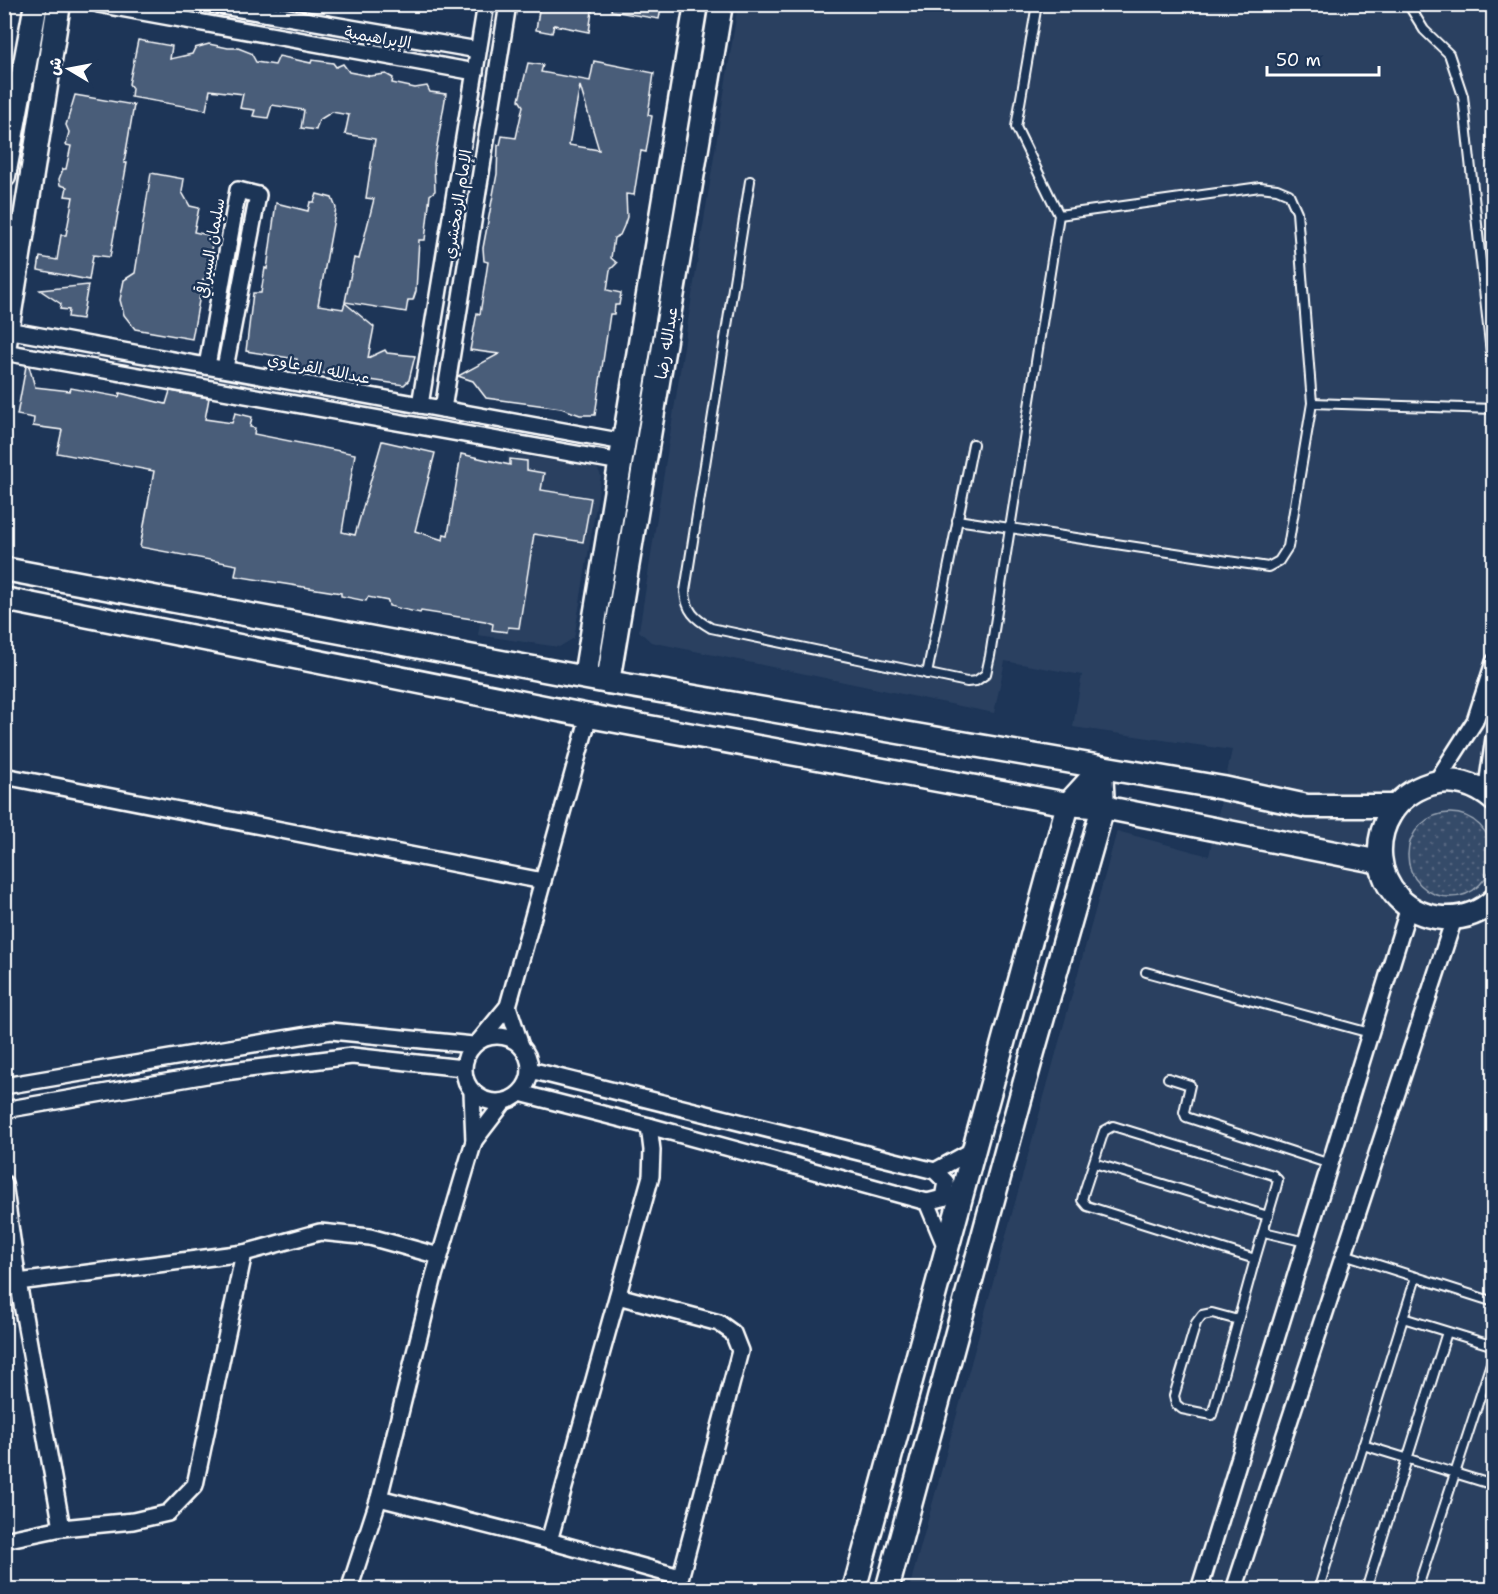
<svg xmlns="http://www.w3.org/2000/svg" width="1498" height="1594" font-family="'Shantell Sans','Playpen Sans Arabic',sans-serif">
<defs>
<pattern id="grass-dots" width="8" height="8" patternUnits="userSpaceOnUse" patternTransform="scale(1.5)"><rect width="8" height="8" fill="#364b69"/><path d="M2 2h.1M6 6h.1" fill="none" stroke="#546680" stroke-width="1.8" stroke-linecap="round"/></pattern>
</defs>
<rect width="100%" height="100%" fill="#1d3557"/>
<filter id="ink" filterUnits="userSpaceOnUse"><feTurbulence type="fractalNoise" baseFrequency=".0167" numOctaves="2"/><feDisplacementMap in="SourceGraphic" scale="12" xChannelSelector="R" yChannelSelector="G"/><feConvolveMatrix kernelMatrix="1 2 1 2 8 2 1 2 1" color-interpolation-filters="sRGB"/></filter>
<g filter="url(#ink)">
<!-- built -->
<g fill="#2a4161">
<path d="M738,5H1493V1589H909L1117,831L1209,856L1232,750L1073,727L1082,675L1005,661L994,713L651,642L639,631Z"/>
<path d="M508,454L597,467L601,476L574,638L559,647L478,635Z"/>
</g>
<!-- grass -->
<circle fill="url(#grass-dots)" stroke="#9aa5b4" stroke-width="1.5" cx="1450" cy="855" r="42"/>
<!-- building -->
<g fill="#4a5d79" stroke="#fff" stroke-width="1.5" fill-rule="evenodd">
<path d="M540,4H593L589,32L554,25L552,33L536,30Z"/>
<path d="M612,4H662L659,19L611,11Z"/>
<path d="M138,40L172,46L170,59L192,54L195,48L209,44L228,48H238L251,53L256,62L275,65L279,56L311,63L312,60L333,63L336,67L343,64L349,72L370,76L386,74L393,78L392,83L415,88L427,86L430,92L446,94L434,163L435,191L430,195L425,240H419L416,291L413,300H408L406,312L345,302L354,258L359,259L374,199L366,198L375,139L345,134L349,115L332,112L319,120L316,130L301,128L304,110L272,105L268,118L253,116L255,110L240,108L243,94L210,90L206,110L131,97L132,88L129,84Z"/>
<path d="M594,61L654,73L648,115L652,116L646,152L641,151L634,195L626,194L627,217L624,226L620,235L614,238L611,258L617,263L610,270L607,290L621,293L619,305H615L614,314H610L595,415H580L561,408L486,398L473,381L458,376L499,354L470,350L477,313L480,314L488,262L484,261L483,248L497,174L498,145H500L502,136L516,138L523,106L519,100L528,63L543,65L541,72L590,81ZM580,86L599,150L569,145Z"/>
<path d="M75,95L134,105L124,163H127L110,257L93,255L89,280L38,270L40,257L57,260L61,235H66L73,197L65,196L67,187L60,185L59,179L63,169H66L71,146L66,145L69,132L66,125Z"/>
<path d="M151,173L184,179L182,192L190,206L199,208L194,232L213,236L207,280L203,279L192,339L135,329L124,315L120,300L124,280L135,273Z"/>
<path d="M317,194L332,198L336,208L318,305L343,309L345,303L374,327L368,358L385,350L387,353L415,356L409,380L404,385L295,369L297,359L246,351L253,293H261L265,268L267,269L276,203L308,211L310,202H314Z"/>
<path d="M88,285L82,319L68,317L69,310L60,309L61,304L40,290Z"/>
<path d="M26,366H29L35,387L70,391L71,388L119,397L120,393L166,404L170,391L209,398L205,419L232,423L235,413L252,417L250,427L255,428L254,434L355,454L342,532L355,535L382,441L435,453L415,531L443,540L444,534L448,535L461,454L510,465V459L527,461V470L544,473L541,490L591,498L583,542L534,534L519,628L508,627L507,632L492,630L493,624L485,621L421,611L420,613L389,606L388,601L368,597L366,601L341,596V593L235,576L237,565L140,547L154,471L57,453L62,430L33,426L34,418L17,415Z"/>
</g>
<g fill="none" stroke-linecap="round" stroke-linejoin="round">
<!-- lane casing -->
<g stroke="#fff" stroke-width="12">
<g id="lane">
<path d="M1101,4H1103"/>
<path d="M1408,4L1424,30L1449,54L1463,96L1494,381"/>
<path d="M750,181L685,591C686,611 695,619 711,628L967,682L976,681L986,674L990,656L1059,215L1016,127L1037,4"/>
<path d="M1312,403L1494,409"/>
<path d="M957,520L1268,567L1279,561L1288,547L1312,403L1297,212L1289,194L1277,189L1260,187L1059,215"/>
<path d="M927,674L973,444"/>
<path d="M1146,972L1370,1033"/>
<path d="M1168,1078L1190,1085L1184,1112L1186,1117L1330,1164"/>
<path d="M1113,1126L1273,1175L1278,1180L1276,1188L1255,1259L1087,1206L1082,1200L1084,1192L1104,1131Z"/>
<path d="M1094,1163L1268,1216"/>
<path d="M1264,1232L1306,1242"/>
<path d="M1344,1254L1494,1302"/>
<path d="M1403,1318L1494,1346"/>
<path d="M1238,1320L1212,1313L1202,1315L1196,1323L1174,1396L1176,1404L1182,1409L1212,1415L1255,1259"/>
<path d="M1363,1445L1487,1483L1494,1482"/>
<path d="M1321,1581L1416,1277"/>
<path d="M1366,1590L1447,1332"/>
<path d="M1417,1590L1494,1354"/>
</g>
</g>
<!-- street casing -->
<g stroke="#fff" stroke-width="20">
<g id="street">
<path d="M98,4L475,72"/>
<path d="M211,4L478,50"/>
<path d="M7,330L624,442"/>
<path d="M4,352L621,462"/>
<path d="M207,366L238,190L258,195L225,368"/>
<path d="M420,405L486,4"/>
<path d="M443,409L508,4"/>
<path d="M4,776L543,881"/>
<path d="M1436,782L1475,721L1494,662"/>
<path d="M1486,793L1494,738"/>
<path d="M508,1006L521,1046"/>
<circle cx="497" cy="1069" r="33"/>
<path d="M480,1040L508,1006L589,716"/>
<path d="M530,1070L935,1171L946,1182L943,1198L927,1202"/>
<path d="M4,1086L331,1031L473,1045"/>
<path d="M520,1093L649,1126L927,1202L947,1250"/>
<path d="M4,1110L224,1072L352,1056L463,1068"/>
<path d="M474,1141L504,1102"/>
<path d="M935,1171L975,1149"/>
<path d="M4,1183L18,1282L62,1528"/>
<path d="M18,1282L244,1253"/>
<path d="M618,1296L719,1323L733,1333L740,1351L677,1590"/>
<path d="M379,1498L549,1541L680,1577"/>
<path d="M4,1540L62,1528L133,1521L168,1513L195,1485L244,1253L320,1232L370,1237L439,1256"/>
<path d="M549,1541L651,1176L652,1150L649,1126"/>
<path d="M349,1590L379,1498L434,1276L474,1141L472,1092"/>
<path d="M1199,1590L1409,907"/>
<path d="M1234,1590L1454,919"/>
</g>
</g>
<!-- secondary casing -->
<g stroke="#fff" stroke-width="27">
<g id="secondary">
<path d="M4,176L36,4"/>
<path d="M4,350L59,4"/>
<path d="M4,569L608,682L1223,788L1307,806H1395"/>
<path d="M4,599L589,716L1068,804L1103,807L1380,862"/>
<path d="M585,677L696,4"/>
<path d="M608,682L721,4"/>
<path d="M1494,800C1476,784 1452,777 1430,784C1357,807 1366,912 1443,918C1462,919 1480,913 1494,900"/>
<path d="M854,1590L1068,804L1101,768L1103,807L1033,1052L887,1590"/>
</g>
</g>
<!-- lane -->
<use href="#lane" stroke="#1d3557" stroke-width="8"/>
<!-- street -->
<use href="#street" stroke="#1d3557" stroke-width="15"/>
<!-- secondary -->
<use href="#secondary" stroke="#1d3557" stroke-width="22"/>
</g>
</g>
<g text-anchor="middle" stroke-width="5" stroke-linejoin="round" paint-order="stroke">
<!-- street labels -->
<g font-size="16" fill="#fff" stroke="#1d3557">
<text transform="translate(378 37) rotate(10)" y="6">الإبراهيمية</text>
<text transform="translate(457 204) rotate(-81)" y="6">الإمام الزمخشري</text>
<text transform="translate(210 248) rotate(-80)" y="6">سليمان السيراقي</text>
<text transform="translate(666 343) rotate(-81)" y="6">عبدالله رضا</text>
<text transform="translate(319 368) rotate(11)" y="6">عبدالله القرعاوي</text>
</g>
</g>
<!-- margin -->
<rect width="1498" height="1594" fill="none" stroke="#1d3557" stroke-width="24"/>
<rect x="12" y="12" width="1474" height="1570" fill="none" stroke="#fff" stroke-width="2" filter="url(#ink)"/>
<!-- north arrow -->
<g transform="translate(69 69) rotate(280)" stroke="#1d3557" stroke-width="4.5" paint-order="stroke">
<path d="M0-4.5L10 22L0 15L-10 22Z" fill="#ffffff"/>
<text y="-9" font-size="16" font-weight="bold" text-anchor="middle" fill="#ffffff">ش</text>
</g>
<!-- scale -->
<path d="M1267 66v9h112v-9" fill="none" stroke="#ffffff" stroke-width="3"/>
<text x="1276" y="66" font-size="18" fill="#ffffff" stroke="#1d3557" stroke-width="4.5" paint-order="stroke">50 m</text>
</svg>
